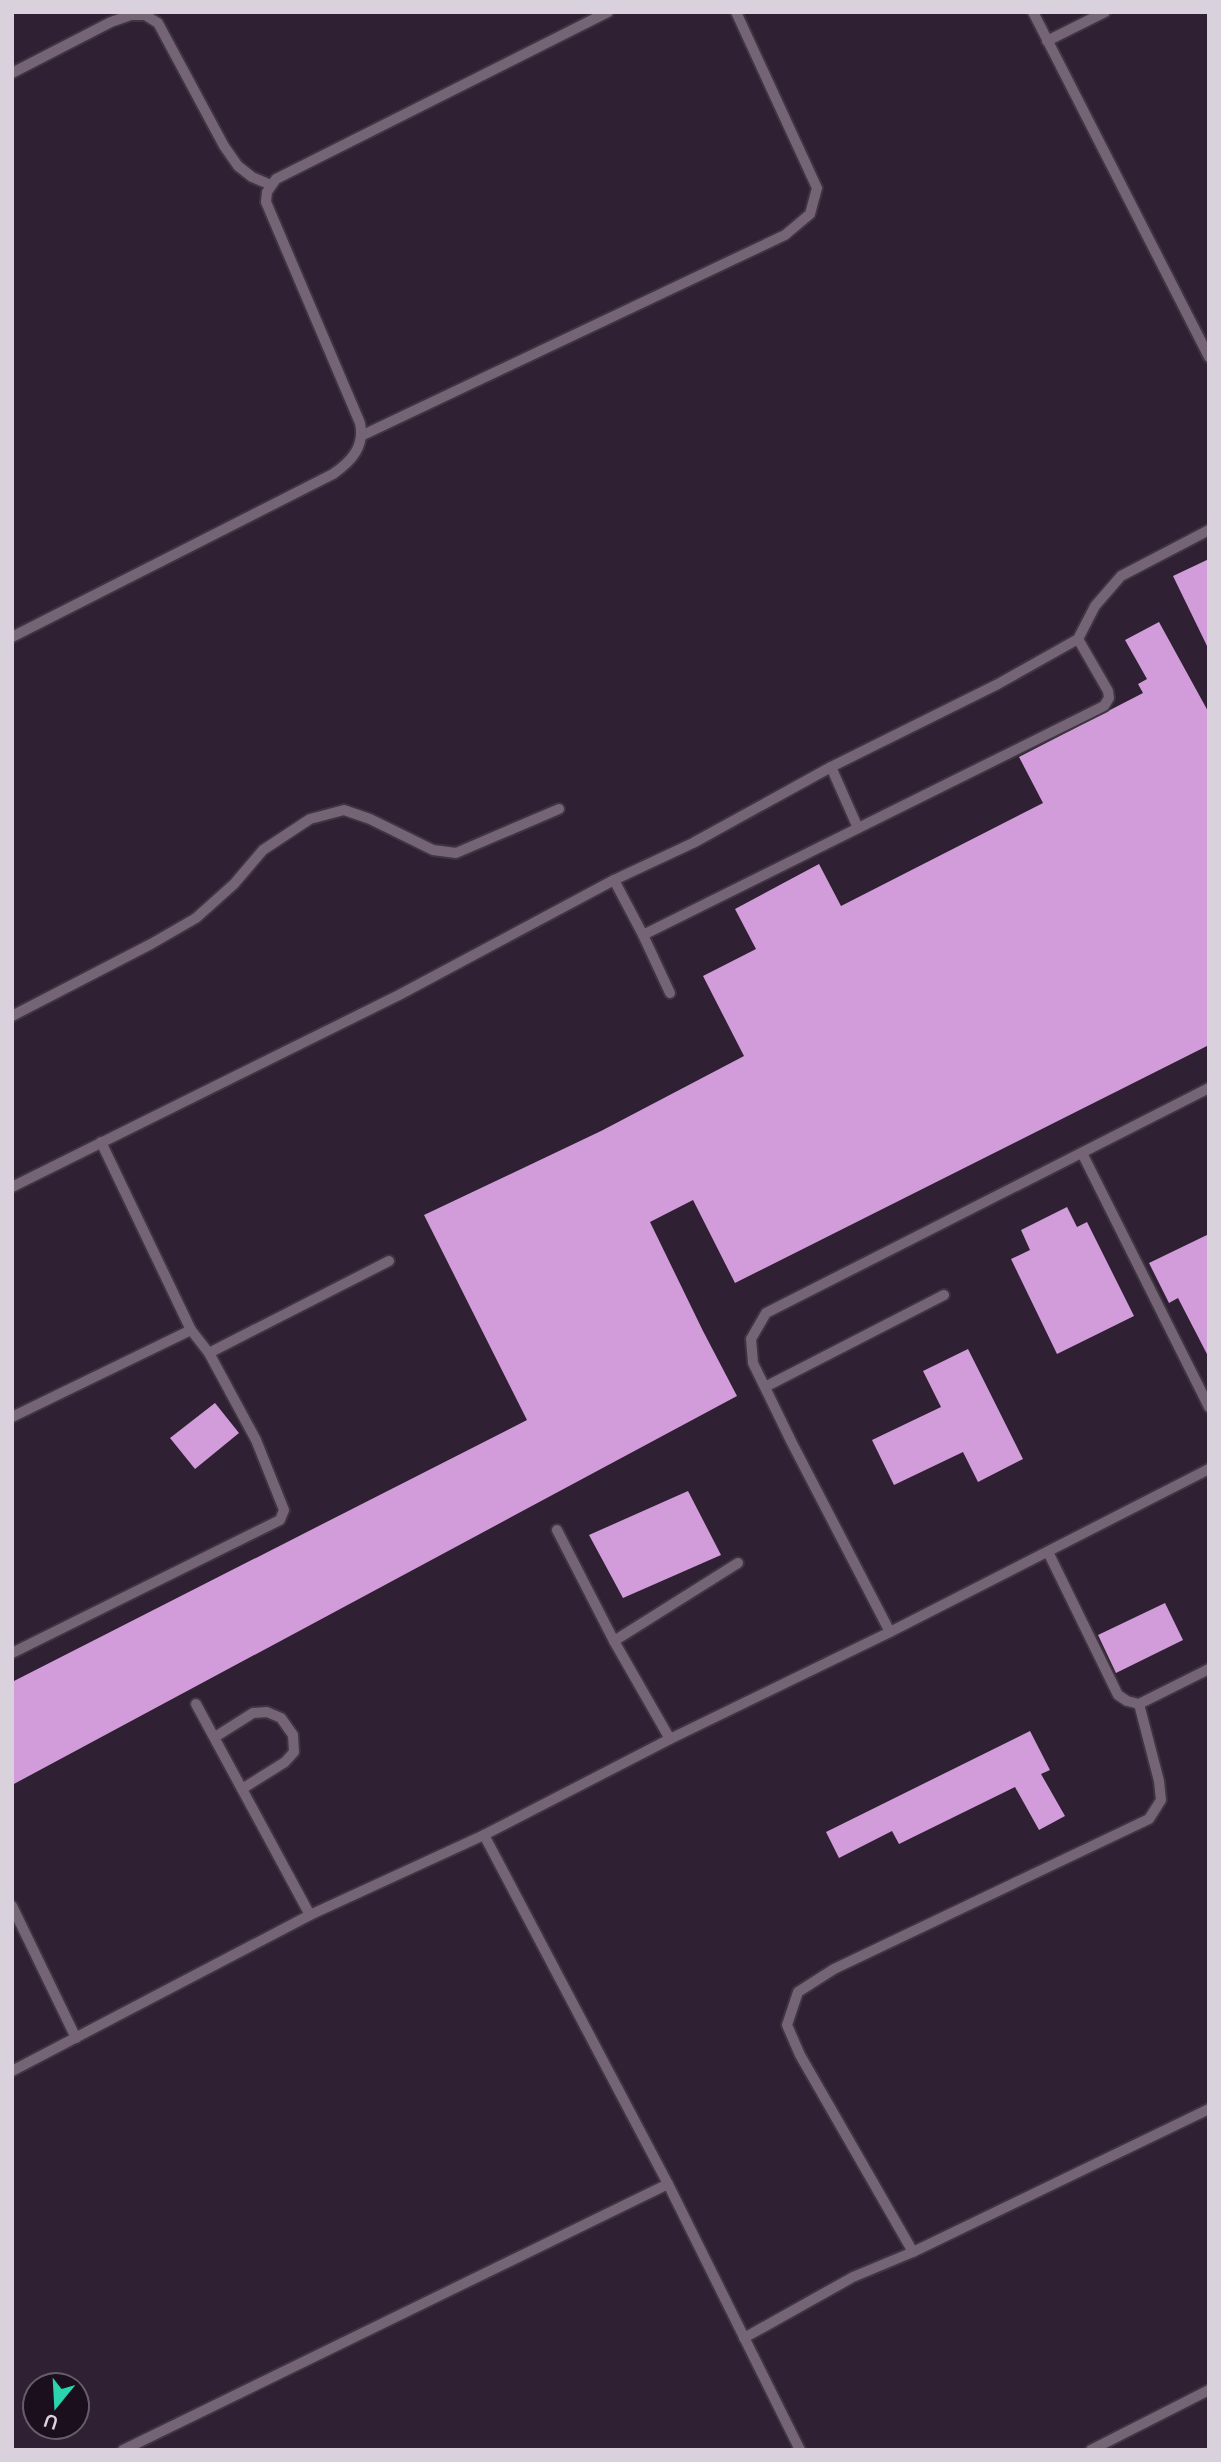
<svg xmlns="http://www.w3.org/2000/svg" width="1221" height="2462" font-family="Cabin,sans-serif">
<rect width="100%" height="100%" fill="#251827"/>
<!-- built -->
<path fill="#302033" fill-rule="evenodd" d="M12,12H1209V2450H12ZM35,2385H77V2427H35Z"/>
<!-- building -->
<g fill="#d19cd9">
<path d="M1209,559V650L1173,576Z"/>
<path d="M1159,622L1209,713V1045L735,1283L693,1200L650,1222L703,1331L737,1396L12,1785V1682L527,1420L424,1215L601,1131L744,1056L703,976L756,949L735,909L819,864L841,906L1043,803L1019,757L1143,693L1138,684L1147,679L1125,640Z"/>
<path d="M1067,1207L1077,1227L1087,1222L1134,1316L1057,1354L1011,1259L1030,1250L1021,1230Z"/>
<path d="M1209,1234V1358L1178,1298L1169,1303L1149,1263Z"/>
<path d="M968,1349L1023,1459L978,1482L963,1452L894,1485L872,1440L941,1407L923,1371Z"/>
<path d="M215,1403L239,1433L195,1469L170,1438Z"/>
<path d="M688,1491L721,1555L623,1598L589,1535Z"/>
<path d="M1165,1603L1183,1640L1116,1673L1098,1635Z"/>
<path d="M1030,1731L1050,1770L1041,1774L1065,1816L1039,1830L1015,1787L899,1844L892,1831L839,1858L826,1832Z"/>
</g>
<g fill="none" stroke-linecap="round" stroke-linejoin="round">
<!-- service casing -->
<g stroke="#3f3540" stroke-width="14">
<g id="service">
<path d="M1033,12L1209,357"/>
<path d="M1047,41L1105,12"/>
<path d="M12,73L111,22L131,15H145L158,23L224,146L238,166L252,177L271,185"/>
<path d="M363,435L785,235L810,214L817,188L736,12"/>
<path d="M12,637L333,474C352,461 365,446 360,423L266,202L267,192L276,179L608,12"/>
<path d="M831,767L858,828"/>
<path d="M614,880L643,935L1104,706L1109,698L1108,691L1078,639"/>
<path d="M643,935L670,993"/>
<path d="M12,1016L151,944L196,918L234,884L263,850L310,819L344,810L370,819L433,850L456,853L559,809"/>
<path d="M1082,1153L1209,1407"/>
<path d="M12,1187L399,995L614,880L693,843L831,767L998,684L1078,639L1095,606L1121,576L1209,530"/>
<path d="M209,1353L389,1261"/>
<path d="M765,1387L944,1295"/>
<path d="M12,1417L191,1330"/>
<path d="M557,1530L614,1641L670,1739"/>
<path d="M1048,1552L1118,1695L1127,1701L1139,1704L1209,1669"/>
<path d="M890,1632L792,1443L753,1363L751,1339L766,1313L1209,1088"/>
<path d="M614,1641L738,1563"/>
<path d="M12,1653L280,1520L284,1510L256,1440L209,1353L191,1330L101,1142"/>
<path d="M196,1704L310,1915"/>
<path d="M215,1737L253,1713L267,1712L281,1718L293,1735L294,1752L285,1762L242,1789"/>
<path d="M484,1835L668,2184L800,2450"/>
<path d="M12,1906L76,2038"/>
<path d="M12,2071L310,1915L484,1835L670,1739L890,1632L1209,1469"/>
<path d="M913,2252L1209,2109"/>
<path d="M744,2338L853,2277L913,2252L800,2055L787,2025L798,1992L834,1969L1149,1819L1161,1800L1159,1781L1139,1704"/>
<path d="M123,2450L668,2184"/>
<path d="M1091,2450L1209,2390"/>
</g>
</g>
<!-- service -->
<use href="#service" stroke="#746476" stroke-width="10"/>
</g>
<!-- border -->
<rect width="1221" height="2462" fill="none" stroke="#d9d1db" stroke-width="28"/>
<!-- north arrow -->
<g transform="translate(56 2406) rotate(198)"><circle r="33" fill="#1b0f1d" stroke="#675d69" stroke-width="2"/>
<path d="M0-5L12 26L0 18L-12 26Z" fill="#29d5ac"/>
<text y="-10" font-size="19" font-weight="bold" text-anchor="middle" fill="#d9d1db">U</text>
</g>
</svg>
